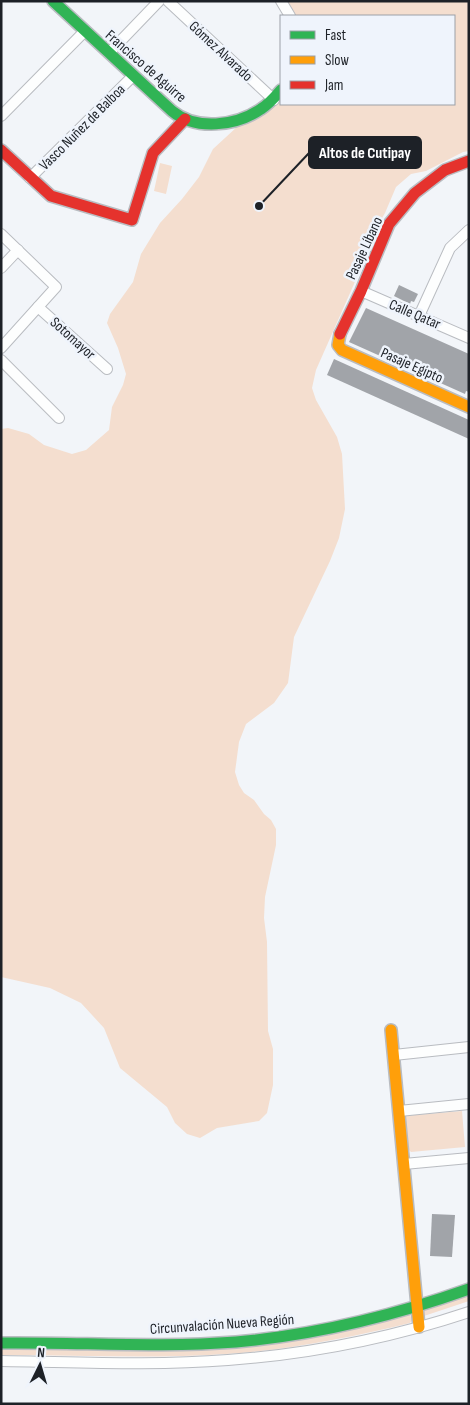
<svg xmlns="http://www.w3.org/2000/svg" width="470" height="1405" font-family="'Sofia Sans Condensed',sans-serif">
<rect width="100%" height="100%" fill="#f2f5f9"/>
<!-- green -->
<g fill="#f4decf">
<path d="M287,1H469V151L463,152L426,171L411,174L396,187L385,213L374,232L354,284L316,370L312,388L316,400L337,437L342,454L345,509L339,538L330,561L294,637L288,683L274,703L246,724L239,742L235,772L239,785L244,793L254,800L264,814L271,820L276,829V845L265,897L264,918L267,942L268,1031L273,1049V1085L267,1113L259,1121L217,1128L200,1138L187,1134L175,1123L167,1107L120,1068L104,1028L81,1003L50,988L1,977V429L8,428L29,434L44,445L72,454L86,450L109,430L112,407L123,385L126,374L118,348L107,323L110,314L133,282L141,254L160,223L182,199L199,177L213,149L238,126L281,98V104H454V16H295Z"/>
<path d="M160,163L172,166L166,194L154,191Z"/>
<path d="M462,1111L465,1147L411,1152L406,1147L404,1116Z"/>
<path d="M469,1294V1301L424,1316L421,1310Z"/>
<path d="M410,1315L412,1320L410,1323C349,1338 288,1350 226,1354C151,1359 76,1355 1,1355V1348L178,1349Z"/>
</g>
<!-- building -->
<g fill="#a1a4a9">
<path d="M399,285L418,294L414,302L411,301L410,304L394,296Z"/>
<path d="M366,308L469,354V392L466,391L465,394L349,342Z"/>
<path d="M334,359L469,420V439L327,375Z"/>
<path d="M432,1214L455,1215L452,1257L430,1256Z"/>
</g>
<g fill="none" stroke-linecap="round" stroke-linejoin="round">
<!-- street casing -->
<g stroke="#b9bcc1" stroke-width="12">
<g id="street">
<path d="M168,1L274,100"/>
<path d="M281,1L290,16"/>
<path d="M109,53L159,1"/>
<path d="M1,116L84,32"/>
<path d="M30,178L133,76"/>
<path d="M1,234L56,287L1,348"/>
<path d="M1,268L18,250"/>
<path d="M361,291L469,338"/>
<path d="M38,307L107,369"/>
<path d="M419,316L450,248L469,230"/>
<path d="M1,360L59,418"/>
<path d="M394,1055L469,1047"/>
<path d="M399,1111L469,1104"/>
<path d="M404,1164L469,1158"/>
<path d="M1,1361C77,1362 153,1366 228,1360C310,1354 391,1338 469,1312"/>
</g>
</g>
<!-- fast casing -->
<g stroke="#b9bcc1" stroke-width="14">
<g id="fast">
<path d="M53,1L172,111C196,131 236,126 261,109C269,104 275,97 281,90"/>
<path d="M1,1343C79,1342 158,1348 236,1342C316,1335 393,1316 469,1289"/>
</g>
</g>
<!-- slow casing -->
<g stroke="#b9bcc1" stroke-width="14">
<g id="slow">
<path d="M340,334L338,345L342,350L469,407"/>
<path d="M391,1030L419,1327"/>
</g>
</g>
<!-- jam casing -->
<g stroke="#b9bcc1" stroke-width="14">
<g id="jam">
<path d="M1,150L51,196L132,220L153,153L185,119"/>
<path d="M340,334L361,291L389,224L415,193L445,170L469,161"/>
</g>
</g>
<!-- street -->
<use href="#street" stroke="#fdfefe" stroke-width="10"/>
<!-- fast -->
<use href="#fast" stroke="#30b455" stroke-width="11"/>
<!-- slow -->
<use href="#slow" stroke="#ff9f0a" stroke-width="11"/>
<!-- jam -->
<use href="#jam" stroke="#e5322d" stroke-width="11"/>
</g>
<g text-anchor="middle" stroke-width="5" stroke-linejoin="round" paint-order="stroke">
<!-- street labels -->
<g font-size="15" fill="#1d2127" stroke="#eff4fc">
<text transform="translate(221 51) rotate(43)" y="5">Gómez Alvarado</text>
<text transform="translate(146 66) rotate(41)" y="5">Francisco de Aguirre</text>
<text transform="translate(82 127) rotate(-45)" y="5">Vasco Nuñez de Balboa</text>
<text transform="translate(364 248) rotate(-65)" y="5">Pasaje Líbano</text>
<text transform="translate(415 314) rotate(23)" y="5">Calle Qatar</text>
<text transform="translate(73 338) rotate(42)" y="5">Sotomayor</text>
<text transform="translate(412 365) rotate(24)" y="5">Pasaje Egipto</text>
<text transform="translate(222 1324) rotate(-4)" y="5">Circunvalación Nueva Región</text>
</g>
</g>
<!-- callouts -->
<path fill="none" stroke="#1d2127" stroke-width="2" d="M259 206L309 153"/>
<circle fill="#1d2127" stroke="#eff4fc" stroke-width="2" cx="259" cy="206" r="5"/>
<rect fill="#1d2127" stroke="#1d2127" stroke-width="2" x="309" y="137" width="112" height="31" rx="5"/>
<g font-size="16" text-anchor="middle" font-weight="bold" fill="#fff">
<text x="365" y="158">Altos de Cutipay</text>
</g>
<!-- border -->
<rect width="470" height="1405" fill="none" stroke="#1d2127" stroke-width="5"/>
<!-- legend -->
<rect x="280" y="15" width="175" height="90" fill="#eff4fc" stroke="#9ba0a7"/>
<rect x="290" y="31" width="25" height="8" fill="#30b455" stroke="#9ba0a7"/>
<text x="325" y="40" font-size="15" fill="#1d2127">Fast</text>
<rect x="290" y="56" width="25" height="8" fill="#ff9f0a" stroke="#9ba0a7"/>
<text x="325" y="65" font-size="15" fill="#1d2127">Slow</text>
<rect x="290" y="81" width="25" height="8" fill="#e5322d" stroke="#9ba0a7"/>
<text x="325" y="90" font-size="15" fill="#1d2127">Jam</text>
<!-- north arrow -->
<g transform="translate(40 1365) rotate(5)" stroke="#eff4fc" stroke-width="4" paint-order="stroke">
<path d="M0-4L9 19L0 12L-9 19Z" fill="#1d2127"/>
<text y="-8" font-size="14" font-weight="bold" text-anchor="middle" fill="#1d2127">N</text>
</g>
</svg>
